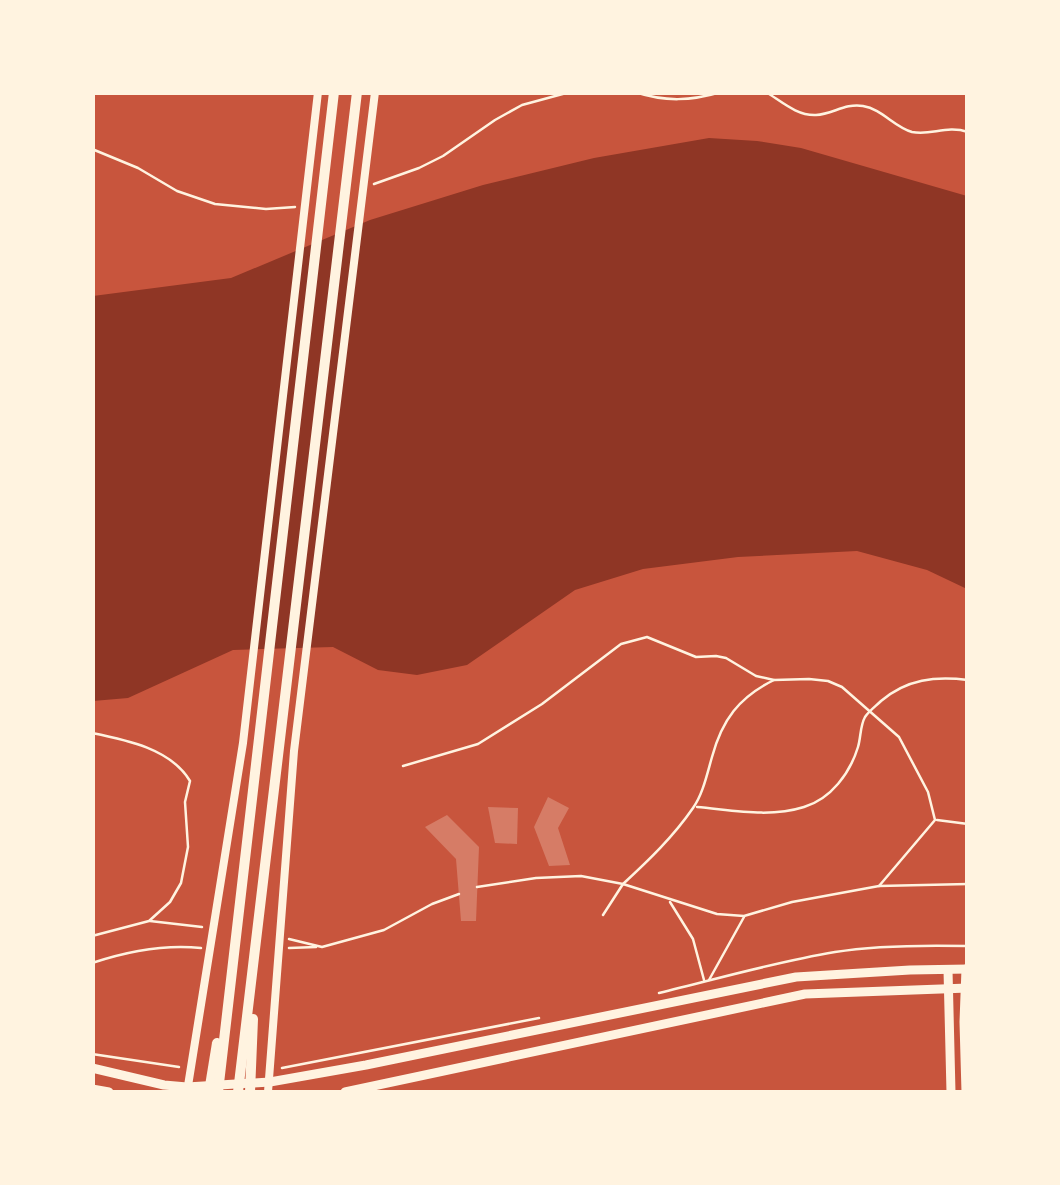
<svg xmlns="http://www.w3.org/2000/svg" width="1060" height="1185" font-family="'Space Grotesk',sans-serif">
<rect width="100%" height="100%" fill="#c8553d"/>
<!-- water -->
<path fill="#8f3625" d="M709,138L757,141L801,148L967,196V589L927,570L857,551L738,557L643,569L575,590L467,665L417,675L378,670L333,647L233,650L128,698L93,701V296L231,278L370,220L483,185L594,158Z"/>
<!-- building -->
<g fill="#d67c66">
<path d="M548,797L569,808L558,828L570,865L549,866L534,827Z"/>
<path d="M488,807L518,808L517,844L495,843Z"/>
<path d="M447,815L479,847L476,921H461L456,859L425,827Z"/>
</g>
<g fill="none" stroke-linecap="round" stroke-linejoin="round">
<!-- path -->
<g stroke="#fff3e0" stroke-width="2.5">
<path d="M635,92C665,102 691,101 721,92"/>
<path d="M766,92C781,101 797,116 816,115C833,114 845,103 863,106C882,109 894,127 912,132C931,136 946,125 968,132"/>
<path d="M92,149L138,168L177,191L215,204L266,209L295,207"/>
<path d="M374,184L419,168L443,156L495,120L522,105L570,92"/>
<path d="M92,733C127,740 171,749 190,781L185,802L188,847L181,883L170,902L149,921L92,936"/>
<path d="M403,766L478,744L542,704L621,644L647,637L696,657L716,656L726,658L756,676L774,680L809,679L828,681L842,687L899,737L928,792L935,820L879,886"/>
<path d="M697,807C732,810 769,818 804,807C831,799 850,773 858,747C861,737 860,726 865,717C869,711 876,706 881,701C907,679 935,676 968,680"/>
<path d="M937,820L968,824"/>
<path d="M477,887L536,878L581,876L623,884C649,860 673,837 693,808C703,794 707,774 712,757C722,720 739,697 774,680"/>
<path d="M670,902L693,939L704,980"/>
<path d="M603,915L623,884L717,914L744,916L792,902L879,886L968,884"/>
<path d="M150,921L202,927"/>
<path d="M289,939L322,947L384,930L432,904L459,894"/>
<path d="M289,948L316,947"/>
<path d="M92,963C128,951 163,944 201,948"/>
<path d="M709,980L744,917"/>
<path d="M659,993C717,979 775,962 835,952C878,945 924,945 968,946"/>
<path d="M92,1054L179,1067"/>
<path d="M282,1068L539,1018"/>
</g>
<!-- tertiary -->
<g stroke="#fff3e0" stroke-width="8">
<path d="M187,1092L243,743L318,92"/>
<path d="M268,1092L294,751L375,92"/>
</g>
<!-- secondary -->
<g stroke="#fff3e0" stroke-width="9">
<path d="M966,969L964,1022L966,1092"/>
<path d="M948,970L951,1092"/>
<path d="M92,1068L164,1085L187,1087L270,1082L366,1065L796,977L910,970L968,969"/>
<path d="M92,1089L109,1092"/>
<path d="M345,1092L805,994L968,988"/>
</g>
<!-- primary -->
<g stroke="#fff3e0" stroke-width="10">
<path d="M209,1092L217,1043"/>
<path d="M218,1092L334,92"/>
<path d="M238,1092L357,92"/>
<path d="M250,1092L253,1019"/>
</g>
</g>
<!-- border -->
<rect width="1060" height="1185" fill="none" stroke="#fff3e0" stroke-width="190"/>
</svg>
